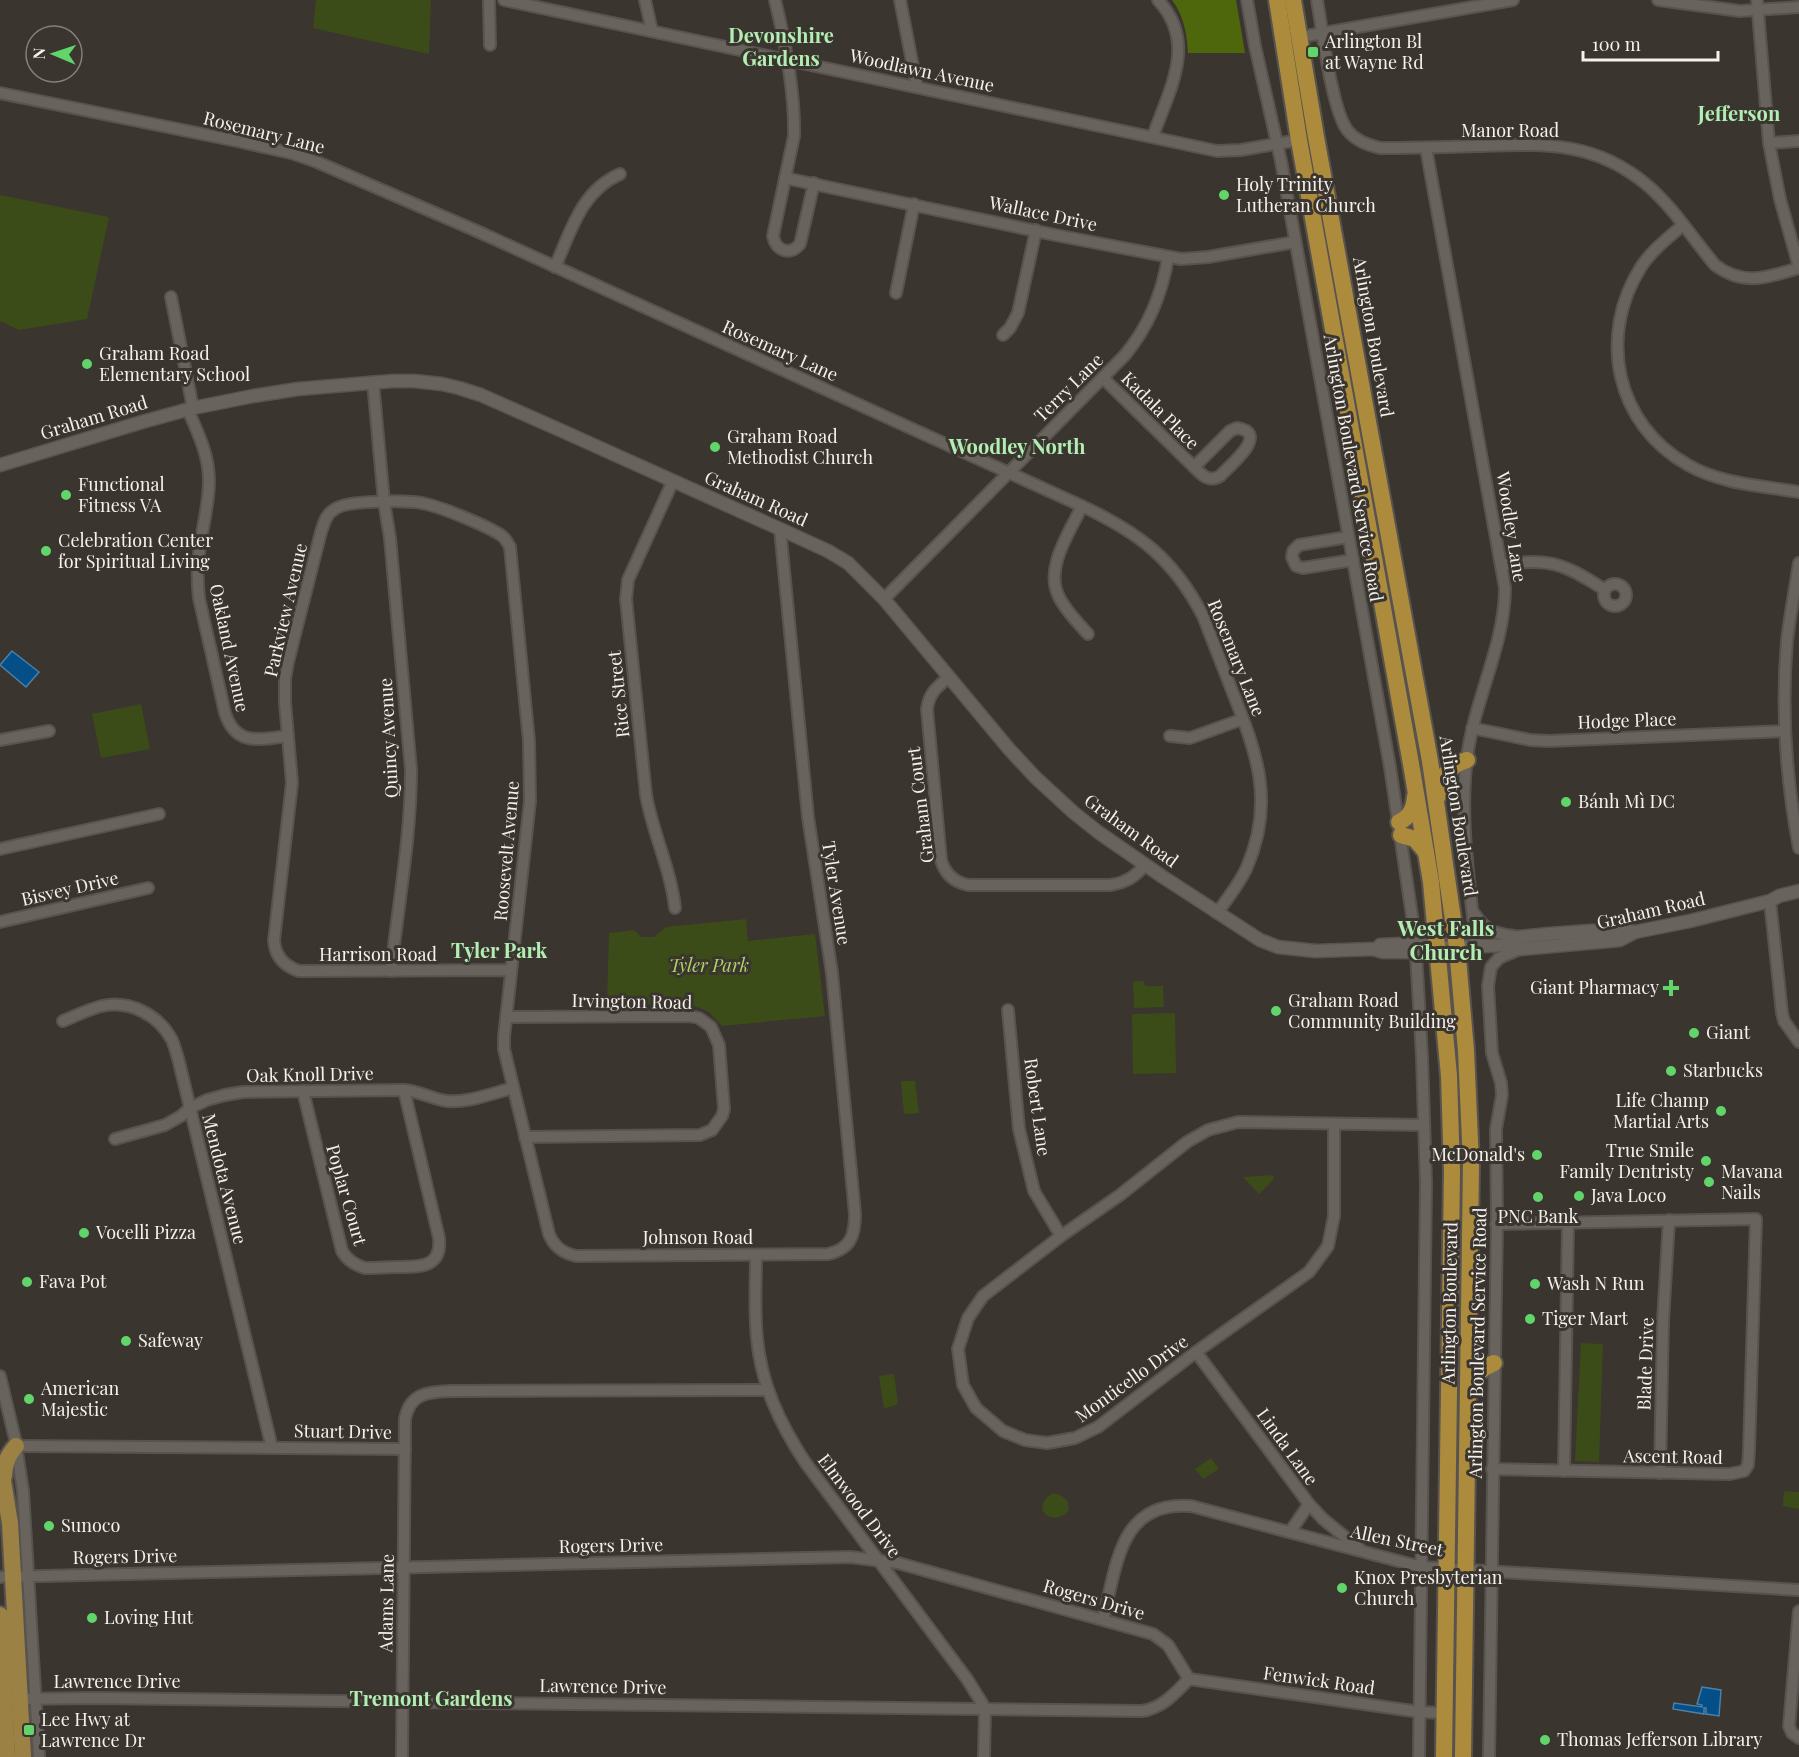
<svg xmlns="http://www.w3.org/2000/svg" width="1799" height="1757" font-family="'Playfair Display',serif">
<rect width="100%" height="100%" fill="#3a352f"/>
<!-- green -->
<g fill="#3c4c18">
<path d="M316,0H431L429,54L313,28Z"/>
<path d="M0,195L109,217L87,319L19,330L0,321Z"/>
<path d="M141,704L150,749L101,758L92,714Z"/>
<path d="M746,919L748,941L815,934L825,1016L722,1026L709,1012L692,1005L607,1004L609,933L634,930L641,937H654L666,927Z"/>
<path d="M1144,981L1145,986H1163L1164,1007L1134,1008L1133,982Z"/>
<path d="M1175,1013L1176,1073L1133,1074L1132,1014Z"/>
<path d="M901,1081H915L919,1113L904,1114Z"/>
<path d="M1273,1175L1274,1179L1259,1194L1243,1177Z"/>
<path d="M1581,1343L1603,1344L1599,1462L1575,1461Z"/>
<path d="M894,1374L898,1403L894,1406L884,1408L879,1376Z"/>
<path d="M1211,1458L1219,1469L1203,1479L1195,1469Z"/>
<path d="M1784,1491L1799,1492V1509L1783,1506Z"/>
<path d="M1053,1493L1060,1495L1068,1501L1069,1510C1054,1529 1027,1508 1053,1493Z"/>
</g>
<!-- forest -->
<path fill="#4f670c" d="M1172,0H1236L1245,53H1188C1187,34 1184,16 1172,0Z"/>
<!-- water -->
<g fill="#054f88" stroke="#4d80a6" stroke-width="1.5">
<path d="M12,651L39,672L26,687L0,665Z"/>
<path d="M1702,1687L1721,1690L1719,1716L1706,1714V1708H1704V1714L1673,1709L1674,1703L1702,1707V1705L1697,1704Z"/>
</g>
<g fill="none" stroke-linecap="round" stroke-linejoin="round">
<!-- minor casing -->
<g stroke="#58534f" stroke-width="14">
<g id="minor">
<path d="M489,0L490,45"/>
<path d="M504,0L1217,151L1241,150L1299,140"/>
<path d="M645,0L652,31"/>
<path d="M775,0C785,41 795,94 794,136L773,236C776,251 790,256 800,244L814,183"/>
<path d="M900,0L917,87"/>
<path d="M1247,0L1255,46L1281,161L1356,577L1390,767L1416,943"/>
<path d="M1317,0C1322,28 1332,112 1348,131C1356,141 1368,145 1380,148C1412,148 1445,147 1477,146C1542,144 1594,140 1647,185C1673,207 1693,239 1715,265C1744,287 1768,277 1799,268"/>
<path d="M1658,0L1740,11L1799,7"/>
<path d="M1757,0L1769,143L1780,199L1799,267"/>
<path d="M1296,35L1300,37L1513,0"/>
<path d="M0,93L237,141L291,153L317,162L479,232L1082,506C1139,533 1173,558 1203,616C1213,642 1223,667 1233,693C1257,754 1275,802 1247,867C1240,883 1228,898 1217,913"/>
<path d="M1153,136C1169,90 1198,43 1158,0"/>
<path d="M1769,143L1799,141"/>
<path d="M1426,148L1505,588C1505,645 1474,700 1467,758C1459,820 1470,884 1476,946"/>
<path d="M785,178L1055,235L1181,259L1208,257L1295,242"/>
<path d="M1683,225C1668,238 1651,251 1641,267C1597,336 1616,425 1688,465C1721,484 1763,486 1799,492"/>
<path d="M555,267C571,231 581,191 620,174"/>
<path d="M896,293L914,204"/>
<path d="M171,297L193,408"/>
<path d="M1003,335L1010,328L1018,313L1036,230"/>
<path d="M1103,378L1194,467"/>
<path d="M373,382L384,502L390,538L411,770C411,837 398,905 391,971"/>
<path d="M188,410C198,433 209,455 209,481C209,503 203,525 200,546C197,564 197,580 199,598L225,713C236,747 260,739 288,736"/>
<path d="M1237,428C1271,433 1229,466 1220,476C1209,483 1202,475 1194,467L1230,431Z"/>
<path d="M673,481L628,580L626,599L646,795C653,834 671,870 675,908"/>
<path d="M1082,506C1070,532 1044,568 1059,597C1066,611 1078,623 1088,634"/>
<path d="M1348,537L1299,545L1293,551L1292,557L1296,566L1303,568L1353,560"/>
<path d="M1799,563C1795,589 1790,615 1787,641C1781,711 1786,779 1799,848"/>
<path d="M1501,565C1549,557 1565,564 1605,590"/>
<circle cx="1615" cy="595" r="11"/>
<path d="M884,599L1125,355C1149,326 1162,295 1168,257"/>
<path d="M949,677C937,687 929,693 927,709L941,860C945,874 954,882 968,885H1110C1125,883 1135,877 1145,865"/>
<path d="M1472,728L1530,740L1549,741L1785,731"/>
<path d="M1170,736L1190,738L1243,719"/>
<path d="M0,740L49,731"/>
<path d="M0,849L159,814"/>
<path d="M1770,901L1782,1013L1784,1021L1799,1042"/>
<path d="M1474,913C1487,933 1498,934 1520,937"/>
<path d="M0,922L148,888"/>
<path d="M1416,953L1422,1057L1426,1183L1419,1757"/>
<path d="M511,970L299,971C284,966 275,956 274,940L292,783L285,702V679L288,662L321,532C324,523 326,514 335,509C347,500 410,500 426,504C441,507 490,527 502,536C506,539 508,543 510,547L529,741L530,801L504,1037V1049L549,1234C554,1247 563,1253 576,1256L828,1254C851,1249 855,1235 855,1214L832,973L808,817L780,529"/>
<path d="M1008,1010L1019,1129L1034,1191L1061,1236"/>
<path d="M506,1017L689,1016L699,1018L711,1027L719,1045L724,1109L722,1116L712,1130L700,1135L525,1137"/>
<path d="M63,1021C75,1016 89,1009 102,1006C130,1000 159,1015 172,1040C175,1047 177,1055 179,1062L272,1448"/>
<path d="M303,1091L342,1251C347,1260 355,1265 365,1268C377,1268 388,1267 399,1267C421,1267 442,1267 439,1238L404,1090"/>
<path d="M1334,1124V1216L1328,1246L1309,1272L1196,1352L1098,1427L1075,1438L1047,1443L1025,1440L1003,1431L976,1408L963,1385L958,1349L968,1318L983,1296L1061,1236L1120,1195L1187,1142L1208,1130L1238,1122L1424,1125"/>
<path d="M115,1139L165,1125L181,1116L190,1108L207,1100L225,1095L243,1092L404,1090C419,1091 432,1099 447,1101C468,1103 493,1093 513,1088"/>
<path d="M756,1255C756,1282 754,1310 757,1338C761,1384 780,1424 805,1462L967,1679L985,1708L984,1757"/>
<path d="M1196,1352L1309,1504L1323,1519L1360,1549"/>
<path d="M0,1376L15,1439L23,1491L39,1757"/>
<path d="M16,1446L405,1449"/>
<path d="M1492,1469L1730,1474L1744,1471L1748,1465L1749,1451L1756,1219L1496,1224"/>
<path d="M1564,1471L1568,1224"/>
<path d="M1660,1473L1663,1321L1669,1220"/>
<path d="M1290,1532L1309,1504"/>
<path d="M0,1577L850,1557L898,1563L1153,1634L1168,1645L1189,1679"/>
<path d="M1799,1611L1789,1726L1792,1733L1799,1738"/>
<path d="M1103,1619C1117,1566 1119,1500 1191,1506L1421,1567L1799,1590"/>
<path d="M1189,1679L1420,1712L1444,1713"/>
<path d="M16,1699L95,1698L1142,1711C1163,1708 1175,1693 1189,1679"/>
<path d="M402,1757L405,1419C410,1393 428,1392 450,1391L768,1390"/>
<path d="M1489,1757L1497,1222L1496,1129L1502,1095L1501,1083L1492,1053L1488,986L1491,967L1499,958L1520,949"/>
</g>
</g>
<!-- tertiary casing -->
<g stroke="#58534f" stroke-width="15">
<g id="tertiary">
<path d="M0,465L142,422L193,408L253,396L298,389L393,381H414L442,384L459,388L481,395L560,430L780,529L828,551L848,563L884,599L1009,749L1035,777L1073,812L1098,832L1163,877L1260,940L1278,947L1316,951L1373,949L1383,952H1420L1437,948L1508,945L1520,949L1620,940L1635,932L1690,921L1770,901L1779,896L1799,891"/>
<path d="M1380,945L1424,943L1437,948"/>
<path d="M1508,945L1520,937L1549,934L1618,929L1635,932"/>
</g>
</g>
<!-- primary casing -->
<g stroke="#58534f" stroke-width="20">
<g id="primary">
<path d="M0,1463L10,1523L23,1757"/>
<path d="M4,1476C5,1463 7,1456 16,1446"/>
<path d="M0,1615L7,1757"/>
</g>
</g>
<!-- trunk casing -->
<g stroke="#58534f" stroke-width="20">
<g id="trunk">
<path d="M1277,0L1299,140L1411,764L1431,882L1449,1076L1452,1171L1444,1757"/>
<path d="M1293,0L1316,137L1430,761L1457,947L1466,1051L1471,1163L1463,1757"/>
<path d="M1438,796C1440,777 1448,766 1467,760"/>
<path d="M1399,822C1410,817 1414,809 1415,796"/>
<path d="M1401,835L1415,839L1426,852"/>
<path d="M1469,1385C1476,1374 1482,1368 1494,1363"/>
</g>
</g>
<!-- minor -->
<use href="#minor" stroke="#69635d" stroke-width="10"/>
<!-- tertiary -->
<use href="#tertiary" stroke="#69635d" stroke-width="12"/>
<!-- primary -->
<use href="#primary" stroke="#9b8144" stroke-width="16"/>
<!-- trunk -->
<use href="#trunk" stroke="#ac8b3c" stroke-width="16"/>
</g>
<!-- markers -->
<g fill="#61d46a" stroke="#3a352f" stroke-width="2">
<rect x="1307" y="46" width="12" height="12" rx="3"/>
<circle cx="1224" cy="195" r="6"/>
<circle cx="87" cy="364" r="6"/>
<circle cx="715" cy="447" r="6"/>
<circle cx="66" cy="495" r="6"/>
<circle cx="46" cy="551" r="6"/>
<circle cx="1566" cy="802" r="6"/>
<path d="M1668 979h6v6h6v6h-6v6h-6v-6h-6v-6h6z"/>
<circle cx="1276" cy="1011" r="6"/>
<circle cx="1694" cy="1033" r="6"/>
<circle cx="1671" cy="1071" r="6"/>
<circle cx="1721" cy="1111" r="6"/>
<circle cx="1537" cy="1155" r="6"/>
<circle cx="1706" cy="1161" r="6"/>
<circle cx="1709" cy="1182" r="6"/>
<circle cx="1579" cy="1196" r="6"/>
<circle cx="1538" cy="1197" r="6"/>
<circle cx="84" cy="1233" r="6"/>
<circle cx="27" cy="1282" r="6"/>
<circle cx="1535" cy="1284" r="6"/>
<circle cx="1530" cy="1319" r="6"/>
<circle cx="126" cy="1341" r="6"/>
<circle cx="29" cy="1399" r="6"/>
<circle cx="49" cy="1526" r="6"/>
<circle cx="1342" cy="1588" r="6"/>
<circle cx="92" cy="1618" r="6"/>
<rect x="23" y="1724" width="12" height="12" rx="3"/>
<circle cx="1545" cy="1740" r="6"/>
</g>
<g text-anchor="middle" stroke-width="6" stroke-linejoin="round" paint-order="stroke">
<!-- poi labels -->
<g font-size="18" fill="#f5f1ed" stroke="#3a352f" text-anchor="start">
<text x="1325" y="48">Arlington Bl<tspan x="1325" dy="21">at Wayne Rd</tspan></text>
<text x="1236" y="191">Holy Trinity<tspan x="1236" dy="21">Lutheran Church</tspan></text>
<text x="99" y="360">Graham Road<tspan x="99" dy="21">Elementary School</tspan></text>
<text x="727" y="443">Graham Road<tspan x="727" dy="21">Methodist Church</tspan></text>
<text x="78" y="491">Functional<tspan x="78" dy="21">Fitness VA</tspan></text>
<text x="58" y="547">Celebration Center<tspan x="58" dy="21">for Spiritual Living</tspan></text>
<text x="1578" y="808">Bánh Mì DC</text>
<text x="1659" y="994" text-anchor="end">Giant Pharmacy</text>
<text x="1288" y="1007">Graham Road<tspan x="1288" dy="21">Community Building</tspan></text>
<text x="1706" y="1039">Giant</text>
<text x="1683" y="1077">Starbucks</text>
<text x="1709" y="1107" text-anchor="end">Life Champ<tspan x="1709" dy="21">Martial Arts</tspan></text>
<text x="1694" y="1157" text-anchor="end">True Smile<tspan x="1694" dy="21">Family Dentristy</tspan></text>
<text x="1525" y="1161" text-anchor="end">McDonald's</text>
<text x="1721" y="1178">Mavana<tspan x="1721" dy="21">Nails</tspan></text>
<text x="1591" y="1202">Java Loco</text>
<text x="1538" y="1223" text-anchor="middle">PNC Bank</text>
<text x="96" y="1239">Vocelli Pizza</text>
<text x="39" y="1288">Fava Pot</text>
<text x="1547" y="1290">Wash N Run</text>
<text x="1542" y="1325">Tiger Mart</text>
<text x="138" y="1347">Safeway</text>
<text x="41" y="1395">American<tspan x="41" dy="21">Majestic</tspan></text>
<text x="61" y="1532">Sunoco</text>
<text x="1354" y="1584">Knox Presbyterian<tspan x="1354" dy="21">Church</tspan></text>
<text x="104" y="1624">Loving Hut</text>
<text x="41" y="1726">Lee Hwy at<tspan x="41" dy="21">Lawrence Dr</tspan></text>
<text x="1557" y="1746">Thomas Jefferson Library</text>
</g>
<!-- street labels -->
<g font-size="18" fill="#f5f1ed" stroke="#3a352f">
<text transform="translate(922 71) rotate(12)" y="6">Woodlawn Avenue</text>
<text x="1510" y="137">Manor Road</text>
<text transform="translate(264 133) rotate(14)" y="6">Rosemary Lane</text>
<text transform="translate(1043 214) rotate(12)" y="6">Wallace Drive</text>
<text transform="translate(1373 337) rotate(80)" y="6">Arlington Boulevard</text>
<text transform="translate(780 351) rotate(24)" y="6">Rosemary Lane</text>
<text transform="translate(1069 388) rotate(-45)" y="6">Terry Lane</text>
<text transform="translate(1160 411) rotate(45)" y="6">Kadala Place</text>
<text transform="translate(94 418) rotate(-17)" y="6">Graham Road</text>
<text transform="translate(1353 468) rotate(80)" y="6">Arlington Boulevard Service Road</text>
<text transform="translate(756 499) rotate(24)" y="6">Graham Road</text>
<text transform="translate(1511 527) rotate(81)" y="6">Woodley Lane</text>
<text transform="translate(286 610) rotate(-77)" y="6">Parkview Avenue</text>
<text transform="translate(229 648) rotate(78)" y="6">Oakland Avenue</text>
<text transform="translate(1236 658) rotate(68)" y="6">Rosemary Lane</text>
<text transform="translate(619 694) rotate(-96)" y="6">Rice Street</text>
<text transform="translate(1627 721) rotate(-2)" y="6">Hodge Place</text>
<text transform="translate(389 738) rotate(-93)" y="6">Quincy Avenue</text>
<text transform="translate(921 805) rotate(-97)" y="6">Graham Court</text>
<text transform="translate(1458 816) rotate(81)" y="6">Arlington Boulevard</text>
<text transform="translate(1131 831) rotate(36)" y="6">Graham Road</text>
<text transform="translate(507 851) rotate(-85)" y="6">Roosevelt Avenue</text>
<text transform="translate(70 889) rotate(-13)" y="6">Bisvey Drive</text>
<text transform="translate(836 893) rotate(81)" y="6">Tyler Avenue</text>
<text transform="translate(1651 911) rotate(-13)" y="6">Graham Road</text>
<text x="378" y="961">Harrison Road</text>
<text transform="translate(632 1002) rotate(1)" y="6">Irvington Road</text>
<text transform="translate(310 1075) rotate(-1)" y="6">Oak Knoll Drive</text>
<text transform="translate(1037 1107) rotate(82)" y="6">Robert Lane</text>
<text transform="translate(224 1179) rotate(76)" y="6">Mendota Avenue</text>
<text transform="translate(346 1195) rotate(74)" y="6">Poplar Court</text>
<text x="698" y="1244">Johnson Road</text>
<text transform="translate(1450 1303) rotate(-89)" y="6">Arlington Boulevard</text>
<text transform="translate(1478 1343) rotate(-89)" y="6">Arlington Boulevard Service Road</text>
<text transform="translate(1646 1364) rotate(-88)" y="6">Blade Drive</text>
<text transform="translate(1132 1379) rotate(-36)" y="6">Monticello Drive</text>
<text transform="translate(343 1432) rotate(1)" y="6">Stuart Drive</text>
<text transform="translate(1287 1447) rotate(54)" y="6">Linda Lane</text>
<text transform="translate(1673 1457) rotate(1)" y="6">Ascent Road</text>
<text transform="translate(859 1506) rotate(53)" y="6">Elmwood Drive</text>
<text transform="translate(1397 1541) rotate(12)" y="6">Allen Street</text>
<text transform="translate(611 1546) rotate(-1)" y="6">Rogers Drive</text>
<text transform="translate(125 1557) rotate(-1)" y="6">Rogers Drive</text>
<text transform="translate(1094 1600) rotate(16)" y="6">Rogers Drive</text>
<text transform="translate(387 1603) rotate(-89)" y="6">Adams Lane</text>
<text transform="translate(1319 1681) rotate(8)" y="6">Fenwick Road</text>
<text x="117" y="1688">Lawrence Drive</text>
<text transform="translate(603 1687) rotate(1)" y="6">Lawrence Drive</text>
</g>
<!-- park labels -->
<g font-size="18" font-style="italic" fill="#b0d466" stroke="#3a352f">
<text x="709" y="972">Tyler Park</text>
</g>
<!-- neighbourhood labels -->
<g font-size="20" font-weight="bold" fill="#b2eeb3" stroke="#3a352f">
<text x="781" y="43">Devonshire<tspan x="781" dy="23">Gardens</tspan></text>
<text x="1739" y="121">Jefferson</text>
<text x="1017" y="454">Woodley North</text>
<text x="499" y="958">Tyler Park</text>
<text x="431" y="1706">Tremont Gardens</text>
</g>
<!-- quarter labels -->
<g font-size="21" font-weight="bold" fill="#b2eeb3" stroke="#3a352f">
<text x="1446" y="936">West Falls<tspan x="1446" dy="24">Church</tspan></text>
</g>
</g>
<!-- north arrow -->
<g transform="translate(54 54) rotate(272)"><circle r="28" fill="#3a352f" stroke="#85807b" stroke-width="1.5"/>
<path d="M0-4.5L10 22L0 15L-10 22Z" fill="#61d46a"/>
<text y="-9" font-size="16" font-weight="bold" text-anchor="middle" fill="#f5f1ed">N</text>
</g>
<!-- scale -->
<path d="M1583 51v9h135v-9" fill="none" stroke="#f5f1ed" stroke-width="3"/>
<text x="1592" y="51" font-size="18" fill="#f5f1ed" stroke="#3a352f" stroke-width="4.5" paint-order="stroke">100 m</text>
</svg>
